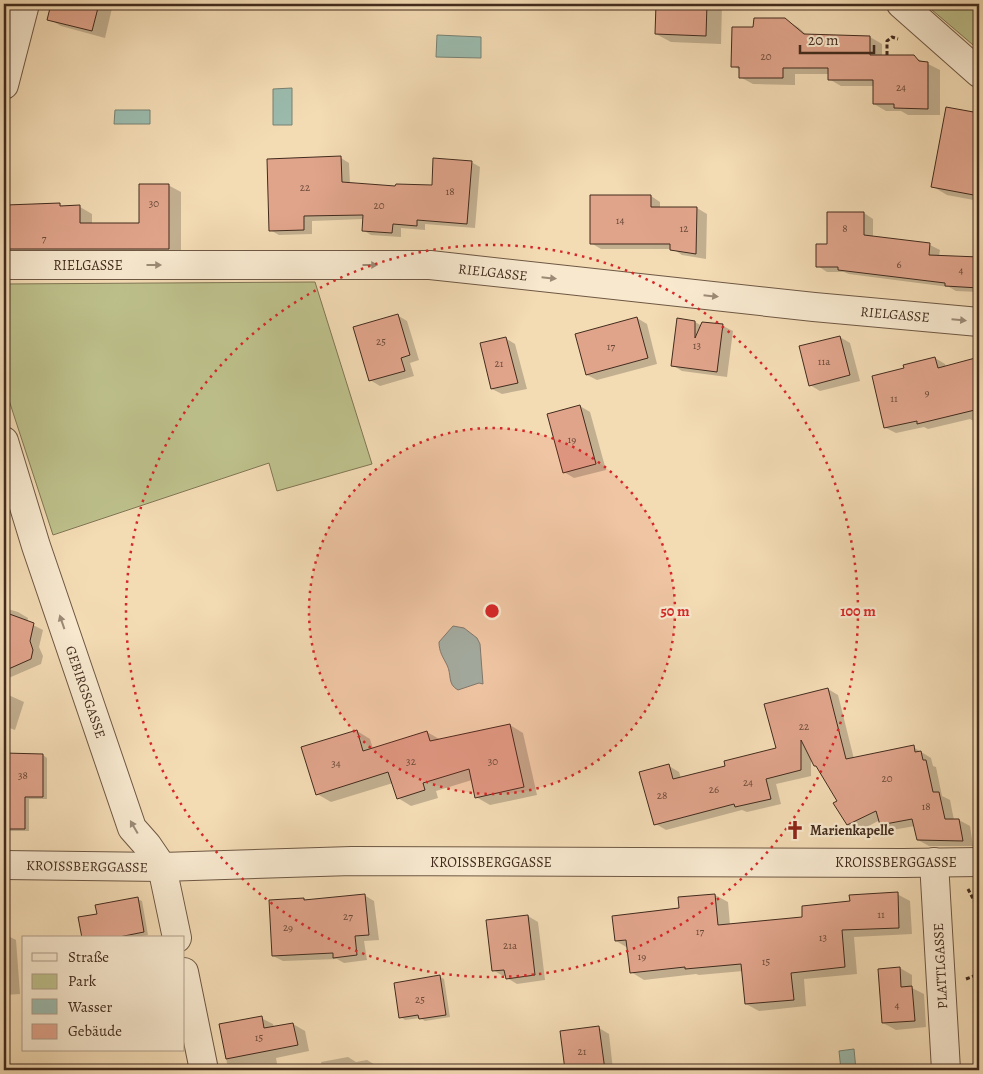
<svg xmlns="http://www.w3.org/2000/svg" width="983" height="1074" font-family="Alegreya,serif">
<rect width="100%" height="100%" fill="#f3dbb4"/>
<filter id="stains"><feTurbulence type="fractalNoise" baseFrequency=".004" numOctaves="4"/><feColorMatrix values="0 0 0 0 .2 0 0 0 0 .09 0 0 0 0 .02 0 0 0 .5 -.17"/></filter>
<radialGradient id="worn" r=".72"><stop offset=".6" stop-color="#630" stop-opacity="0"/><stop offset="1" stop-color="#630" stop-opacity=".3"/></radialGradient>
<!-- green -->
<g fill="#bdc08b" stroke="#807654">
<path d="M925,4H979V50Z"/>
<path d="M315,282L372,464L277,491L269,463L53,535L4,385V284Z"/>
</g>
<!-- water -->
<g fill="#9bbbad" stroke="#778173">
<path d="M437,35L481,37V58L436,57Z"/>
<path d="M292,88V125H273V89Z"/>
<path d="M115,110H150V124H114Z"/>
<path d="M453,626L464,628L477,638L480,644L483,684L479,683L458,690C447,684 452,675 447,665C443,657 439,652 439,642Z"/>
<path d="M854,1049L856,1070H841L839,1051Z"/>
</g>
<!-- shadow -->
<g fill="#0003">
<path d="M53,4H113L105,38L61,26L49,19Z"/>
<path d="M657,4H722L721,44L671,42L656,34Z"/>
<path d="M785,20L798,27L808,36L870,37L882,44V56L914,57L940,70V115H908L901,111H886L874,104V86H841L829,79V74H795V85L753,84L740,77V70L733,66L755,28Z"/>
<path d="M947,108L979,114V201L947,195L932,186Z"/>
<path d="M341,158L349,163L350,184L396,187L433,186L471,162L480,167L475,228L425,224V230L401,228V237L371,235L363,230V219L312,221V234L279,235L270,230Z"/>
<path d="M168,185L181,192V256H20L8,249L59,205L63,207H80L92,214V224H140Z"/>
<path d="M651,196L660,202V208H697L707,214L706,259L682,255L673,249H601L591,243Z"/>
<path d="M864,213L873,219V237L930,245L940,250L939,256L979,258V292L956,291L949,287L849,274L844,272H827L818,266L828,246Z"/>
<path d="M397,315L407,321L419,360L410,363L414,376L380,386L370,380Z"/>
<path d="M637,318L647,324L657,364L597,380L587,375Z"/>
<path d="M695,322L702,326L703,323L723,326L733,331L727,377L682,371L672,365Z"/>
<path d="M840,337L850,343L860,381L820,391L810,385Z"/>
<path d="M505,338L515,344L527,389L502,394L492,389Z"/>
<path d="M935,358L945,364L946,367L979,358V424L970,419L928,429L924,427L896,433L886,428L905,369Z"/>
<path d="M580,406L590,412L606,470L574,478L564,472Z"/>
<path d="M4,608L18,612L28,618L27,622L43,630L39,647L43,656L41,664L4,680Z"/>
<path d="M828,689L838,695L854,759L913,747L931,758L933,766L936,767L942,796L950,800L954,820H959L970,826L973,846H929L918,840L915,826L892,830L881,824L880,820L859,831L848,825L835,804L838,801L811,757V776L776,784L781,804L747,812L742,810L666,830L656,824L669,766L679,772L681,778L727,767L777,749Z"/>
<path d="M4,693L24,702L15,730L4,726Z"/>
<path d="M510,725L523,733L537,795L490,805L476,797L472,780L436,791L438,798L411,806L398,798L393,783L331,802L317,794L357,731L370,739L373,749L427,732L441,740Z"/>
<path d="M4,755H43L47,758V799H29V831H4Z"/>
<path d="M897,894L910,901L912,934L854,937L857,974L804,979L806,1006L759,1011L746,1004L743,971L699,975L696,974L644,980L631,972L628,948L616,941L680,909L715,895L728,902L730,925L804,918L851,903Z"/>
<path d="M364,895L374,901L379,940L364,941L367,960L344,963L337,959L283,961L273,956L303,899L307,901Z"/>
<path d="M137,899L142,901L148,935L130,938H83L98,915Z"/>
<path d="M528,916L538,922L545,980L517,984L507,978L506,976H503L493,970Z"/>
<path d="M4,934L16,940L20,994L4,995Z"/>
<path d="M900,968L912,975V988L924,994L926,1027L896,1030L883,1023Z"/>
<path d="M440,977L444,979L450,1017L425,1021L420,1018L405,1020L401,1017Z"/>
<path d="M261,1018L273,1024L274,1028L293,1024L305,1031L309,1051L276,1058L278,1070H228L221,1025Z"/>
<path d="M599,1028L609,1034L613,1070H566L561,1032Z"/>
<path d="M348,1057L356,1062L367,1060L377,1066L378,1070H323L321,1062Z"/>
<path d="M979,1065V1070H973Z"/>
</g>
<!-- building -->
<g fill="#e0a48b" stroke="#422b1d">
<path d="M51,4H99L92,31L47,20Z"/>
<path d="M656,4H707L706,36L655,34Z"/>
<path d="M754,18H785L804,34L870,36V55H914L919,61L928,62V109L894,108V104H873V80H828V68H783V78H739V67H731L732,27H753Z"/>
<path d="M946,107L979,113V196L931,187Z"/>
<path d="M341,156L342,182L395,186L396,184L432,185L433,158L472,161L467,224L417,220V226L393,224L392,233L362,231L363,215L304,216V230L269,231L267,159Z"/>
<path d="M139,184H169V249H7L6,205L60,203V206L80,205V223H139Z"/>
<path d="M590,195H651V207H697L696,254L670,250V244H590Z"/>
<path d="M827,212H864V235L930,243L929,255L979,257V288L945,286V283L838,270V267H816V244H827Z"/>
<path d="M398,314L410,355L401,358L405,371L369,381L353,327Z"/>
<path d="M637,317L648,358L586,375L575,334Z"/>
<path d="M677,318L695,321V338L702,322L723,324L717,372L671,366Z"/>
<path d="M840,336L850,375L809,386L799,346Z"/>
<path d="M506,337L518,383L491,389L480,343Z"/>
<path d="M935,357L938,368L979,357V409L917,424V421L884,428L872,376L904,368L903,365Z"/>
<path d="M580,405L596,464L563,473L547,414Z"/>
<path d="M4,612L34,623L30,641L33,650L31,659L4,671Z"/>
<path d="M828,688L846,759L914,745L915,752L921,751L923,760H926L933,792H939L945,819H959L963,841L917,840L912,819L880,825L876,811L847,825L833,803L837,801L816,766H814L801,740V770L766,779L771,799L735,807L734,804L654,825L639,772L669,764L673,779L725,766L724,761L776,748L764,704Z"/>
<path d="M510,724L524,787L475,798L469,769L423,783L425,790L397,799L388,772L316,795L301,747L357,730L363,751L427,731L430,741Z"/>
<path d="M4,753L43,754V797H25V829H4Z"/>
<path d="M898,892L899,928L842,930L845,967L791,973L794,1000L745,1004L741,964L685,969V967L630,973L626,940L615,941L612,916L679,908L678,897L715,894L718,925L802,917V906L850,901L849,895Z"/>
<path d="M365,894L369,935L355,936L357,955L333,958V953L272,956L269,900L304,898V900Z"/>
<path d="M138,897L144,932L114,938H82L78,917L97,914L95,905Z"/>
<path d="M528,915L535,975L506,979L504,970L492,971L486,920Z"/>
<path d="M900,967L901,987L912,986L915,1021L882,1023L878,969Z"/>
<path d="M440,975L446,1015L419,1019L418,1015L399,1018L394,983Z"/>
<path d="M262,1016L264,1028L293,1023L298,1045L226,1059L219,1024Z"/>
<path d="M599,1026L605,1070H565L560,1031Z"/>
</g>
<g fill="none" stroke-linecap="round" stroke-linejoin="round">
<!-- minor casing -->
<g stroke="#6e5743" stroke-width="30">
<g id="minor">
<path d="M901,4L979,73"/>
<path d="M4,85L25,4"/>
<path d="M4,265H430L814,307L979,322"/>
<path d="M4,441L36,546L132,828L147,845L162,867L177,938"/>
<path d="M934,862L946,1070"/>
<path d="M4,865L162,867L352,861L903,863L979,862"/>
<path d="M184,972L204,1070"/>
</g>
</g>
<!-- path -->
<g stroke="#422b1d" stroke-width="3" stroke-dasharray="4 2.5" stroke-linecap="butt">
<path d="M887,55V41L892,37L898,39"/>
<path d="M968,889L979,910"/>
<path d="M979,927L978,933L979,936"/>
<path d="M966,979L979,974"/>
</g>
<!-- minor -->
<use href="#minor" stroke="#f7e8ce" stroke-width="28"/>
</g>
<!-- one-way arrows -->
<defs><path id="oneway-solid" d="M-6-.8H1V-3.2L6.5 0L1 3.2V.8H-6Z" transform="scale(1.25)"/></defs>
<g fill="#9c8a76">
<use href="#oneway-solid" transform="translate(154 265)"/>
<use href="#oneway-solid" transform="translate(370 265)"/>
<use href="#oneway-solid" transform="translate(549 278) rotate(6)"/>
<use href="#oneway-solid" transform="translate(711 296) rotate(6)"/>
<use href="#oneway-solid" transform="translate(959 320) rotate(5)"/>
<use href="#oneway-solid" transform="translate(62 622) rotate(-109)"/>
<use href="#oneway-solid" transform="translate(134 827) rotate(-120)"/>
</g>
<!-- distance rings -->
<circle cx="492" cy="611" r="183" fill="#d62828" fill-opacity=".12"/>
<g fill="none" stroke="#d62828" stroke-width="2.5" stroke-dasharray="2.5 5">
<circle cx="492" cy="611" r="183"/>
<circle cx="492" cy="611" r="366"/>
</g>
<!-- icons -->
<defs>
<g id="church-bare" transform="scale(1.5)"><path d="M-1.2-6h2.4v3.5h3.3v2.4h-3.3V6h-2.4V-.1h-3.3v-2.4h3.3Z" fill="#8f2418" stroke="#f7e8ce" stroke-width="2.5" paint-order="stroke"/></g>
</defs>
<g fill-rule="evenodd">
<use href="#church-bare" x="795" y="830"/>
</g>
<g text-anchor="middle" stroke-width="4.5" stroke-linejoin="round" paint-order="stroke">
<!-- number labels -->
<g font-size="11" fill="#6a4938">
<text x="766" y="60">20</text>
<text x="901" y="91">24</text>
<text x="305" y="191">22</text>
<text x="450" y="195">18</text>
<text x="154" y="207">30</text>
<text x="379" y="209">20</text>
<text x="620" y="224">14</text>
<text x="684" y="232">12</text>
<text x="845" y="232">8</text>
<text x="44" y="242">7</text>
<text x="899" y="268">6</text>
<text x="961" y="274">4</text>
<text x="381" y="345">25</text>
<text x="697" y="349">13</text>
<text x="611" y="350">17</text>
<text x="824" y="365">11a</text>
<text x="499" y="367">21</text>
<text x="927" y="396">9</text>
<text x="894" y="402">11</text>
<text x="572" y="443">19</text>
<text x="804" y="730">22</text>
<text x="411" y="765">32</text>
<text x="493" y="765">30</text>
<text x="336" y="767">34</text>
<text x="23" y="779">38</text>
<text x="887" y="782">20</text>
<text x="748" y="786">24</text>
<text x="714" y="793">26</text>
<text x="662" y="799">28</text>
<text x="926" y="810">18</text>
<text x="881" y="918">11</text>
<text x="348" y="920">27</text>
<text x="288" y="931">29</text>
<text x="700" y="935">17</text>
<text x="823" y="941">13</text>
<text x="510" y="949">21a</text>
<text x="642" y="960">19</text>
<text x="766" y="965">15</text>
<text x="420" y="1003">25</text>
<text x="897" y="1009">4</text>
<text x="259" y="1041">15</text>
<text x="582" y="1055">21</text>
</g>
<!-- street labels -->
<g font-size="14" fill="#422b1d" stroke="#f7e8ce">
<text x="88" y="270">RIELGASSE</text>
<text transform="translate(493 272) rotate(6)" y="5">RIELGASSE</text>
<text transform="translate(895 314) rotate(5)" y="5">RIELGASSE</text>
<text transform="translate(86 692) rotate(71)" y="5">GEBIRGSGASSE</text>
<text x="491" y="867">KROISSBERGGASSE</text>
<text x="896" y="867">KROISSBERGGASSE</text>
<text transform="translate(87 866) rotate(1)" y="5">KROISSBERGGASSE</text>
<text transform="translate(940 966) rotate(-93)" y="5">PLATTLGASSE</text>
</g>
<!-- poi labels -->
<g font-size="14" font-weight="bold" fill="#422b1d" stroke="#f7e8ce" text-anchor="start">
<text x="810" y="835">Marienkapelle</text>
</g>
</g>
<circle cx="492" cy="611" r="8" fill="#d62828" stroke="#f7e8ce" stroke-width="2.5"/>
<g font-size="15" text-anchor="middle" font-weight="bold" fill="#d62828" stroke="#f7e8ce" stroke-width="4.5" stroke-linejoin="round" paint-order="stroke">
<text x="675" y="616">50 m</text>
<text x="858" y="616">100 m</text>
</g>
<!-- margin -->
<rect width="983" height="1074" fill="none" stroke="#f3dbb4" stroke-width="20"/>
<rect x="5" y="5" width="973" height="1064" fill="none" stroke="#422b1d" stroke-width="2.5"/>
<rect x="10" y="10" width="963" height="1054" fill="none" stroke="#422b1d"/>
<!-- legend -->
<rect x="22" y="936" width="162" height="115" fill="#f7e8ce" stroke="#af9c87"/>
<rect x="32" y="953" width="25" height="8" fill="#f7e8ce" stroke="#af9c87"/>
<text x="68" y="962" font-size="15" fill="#422b1d">Straße</text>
<rect x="32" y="974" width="25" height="15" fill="#bdc08b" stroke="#af9c87"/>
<text x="68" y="986" font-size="15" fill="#422b1d">Park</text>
<rect x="32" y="999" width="25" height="15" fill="#9bbbad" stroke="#af9c87"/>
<text x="68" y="1012" font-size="15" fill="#422b1d">Wasser</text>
<rect x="32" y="1024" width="25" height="15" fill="#e0a48b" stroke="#af9c87"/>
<text x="68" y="1036" font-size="15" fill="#422b1d">Gebäude</text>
<!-- scale -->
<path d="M800 45v8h74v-8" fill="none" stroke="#422b1d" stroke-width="2.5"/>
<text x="808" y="45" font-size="15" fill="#422b1d" stroke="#f7e8ce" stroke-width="4" paint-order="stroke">20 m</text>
<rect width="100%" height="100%" filter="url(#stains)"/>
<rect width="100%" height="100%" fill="url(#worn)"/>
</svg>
